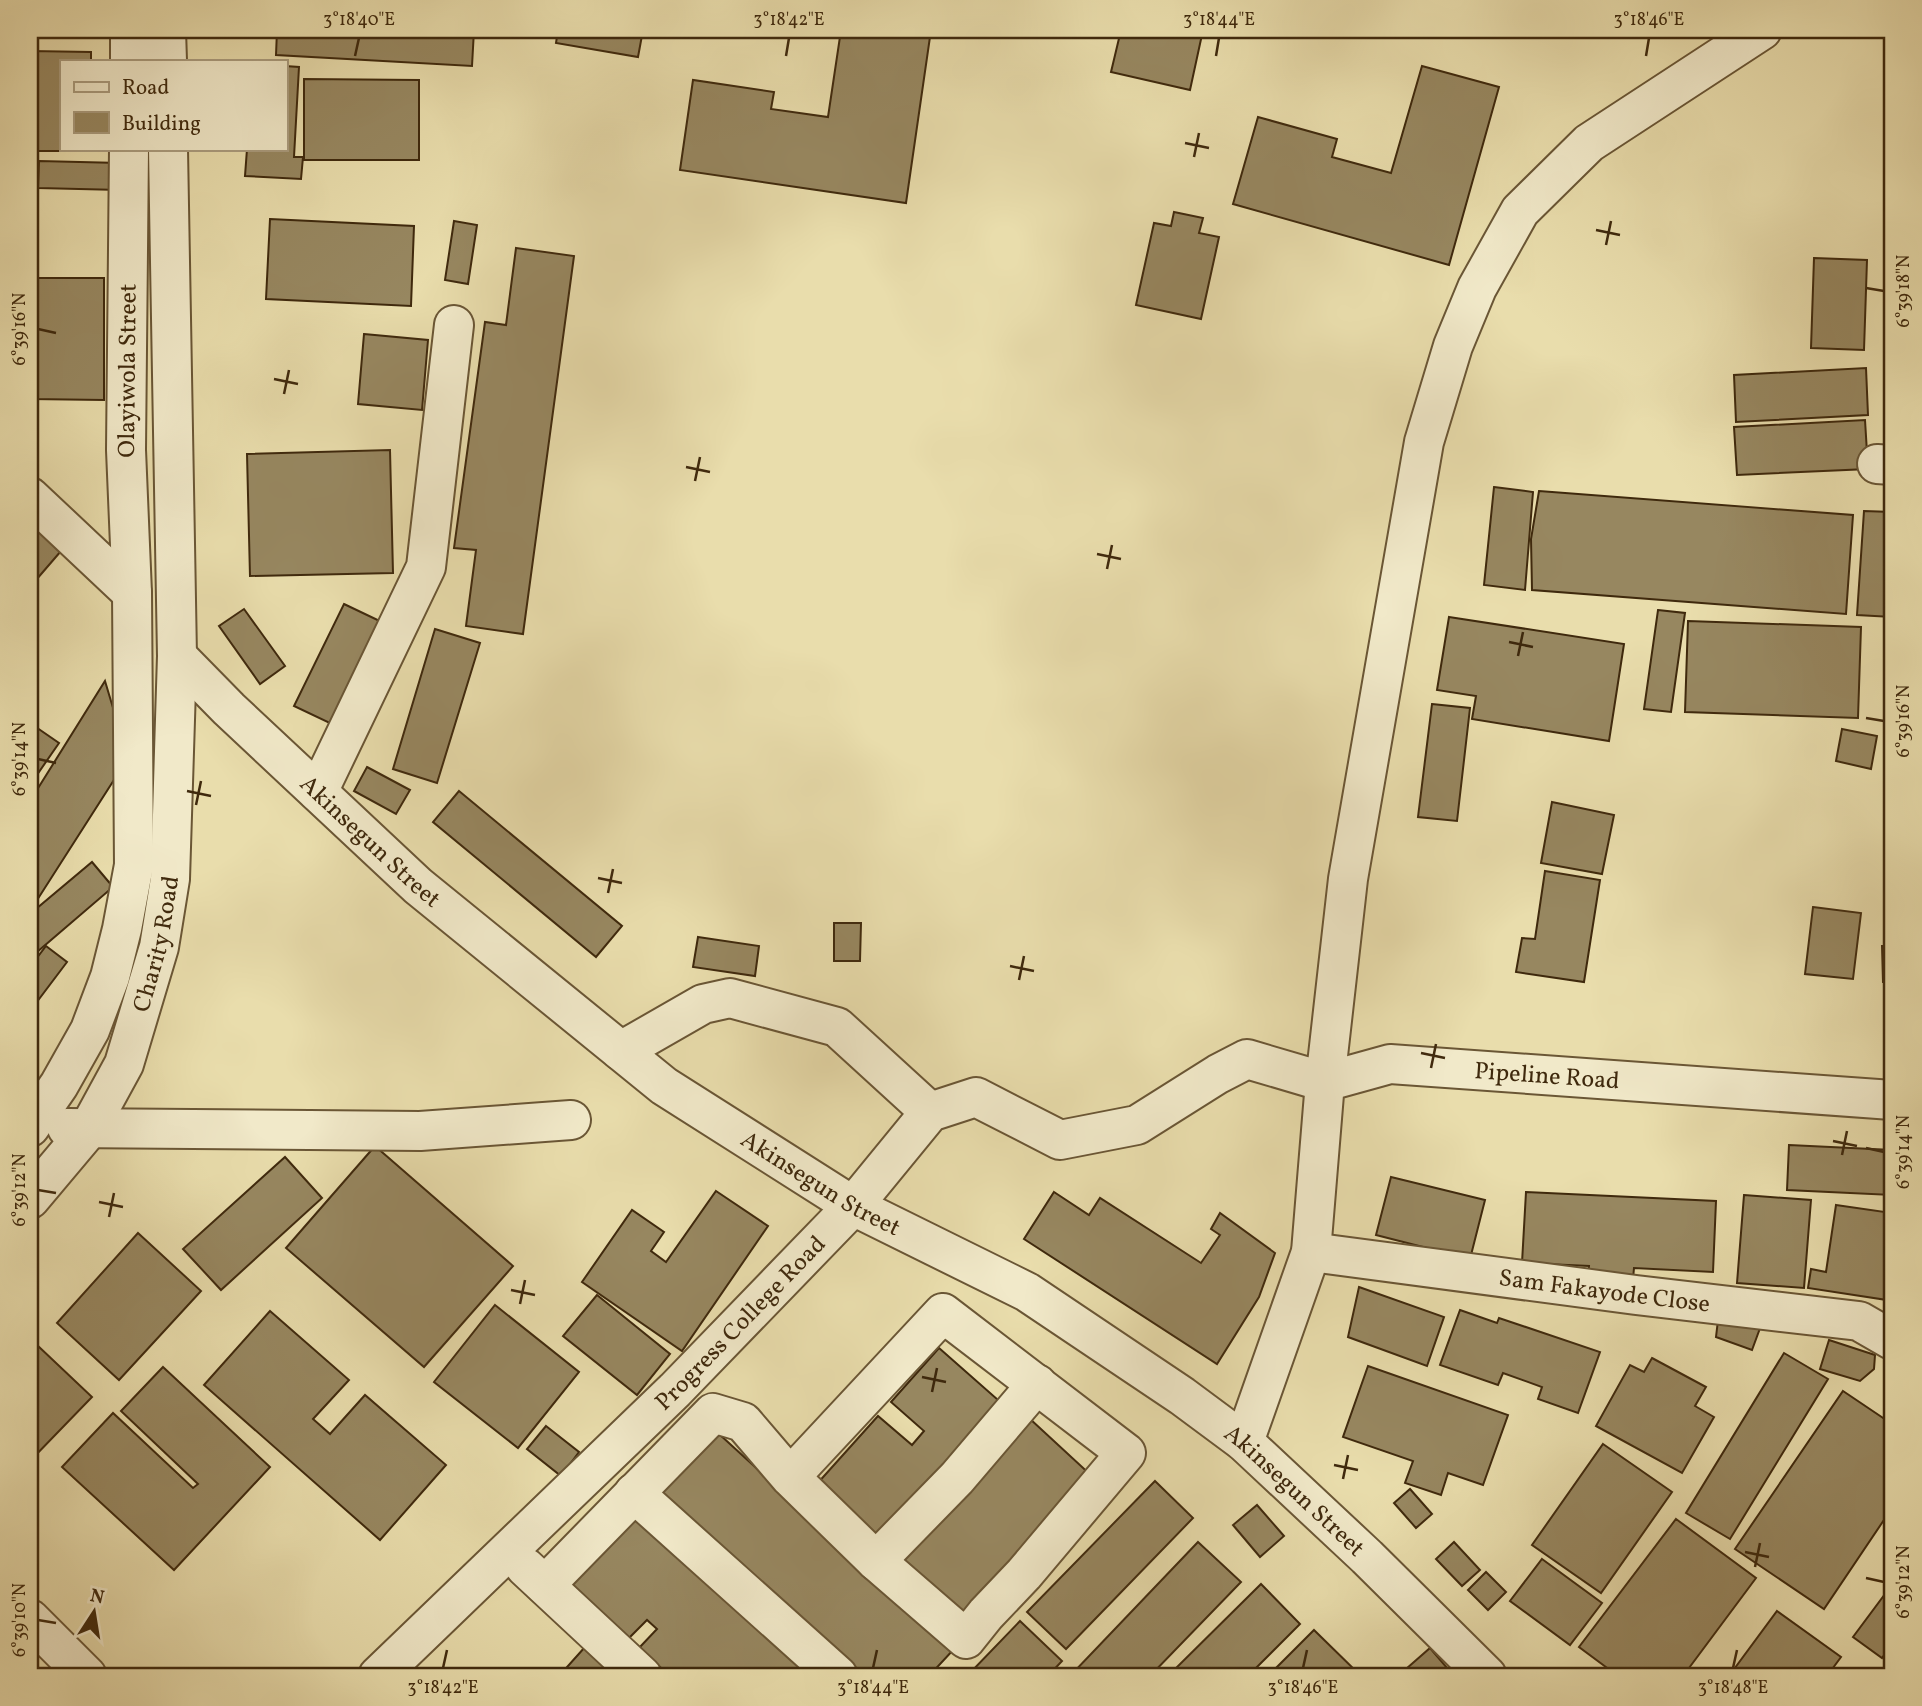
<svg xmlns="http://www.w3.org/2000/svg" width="1922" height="1706" font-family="Vollkorn,serif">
<rect width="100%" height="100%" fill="#e9ddac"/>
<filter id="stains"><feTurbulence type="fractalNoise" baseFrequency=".00286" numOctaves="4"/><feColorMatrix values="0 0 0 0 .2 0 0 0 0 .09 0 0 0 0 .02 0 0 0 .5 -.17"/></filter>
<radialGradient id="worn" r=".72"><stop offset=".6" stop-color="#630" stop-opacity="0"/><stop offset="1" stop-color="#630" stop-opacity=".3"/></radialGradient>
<!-- building -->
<g fill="#978760" stroke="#3f290d" stroke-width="2">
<path d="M277,30H474L472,66L276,55Z"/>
<path d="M558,30H643L638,57L556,43Z"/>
<path d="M841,30H931L906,203L680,170L693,80L774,92L771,109L828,117Z"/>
<path d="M1121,30H1203L1190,90L1111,72Z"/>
<path d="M30,51L91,52V61H61V149H90V151H30Z"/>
<path d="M285,66L299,67L294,157H303L301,179L245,176L247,149H285Z"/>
<path d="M1422,66L1499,87L1449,265L1233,204L1258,117L1337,139L1332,157L1391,173Z"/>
<path d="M304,79L419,80V160H304Z"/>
<path d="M39,161L120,163V190L38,188Z"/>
<path d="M1174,212L1203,218L1199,233L1219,237L1201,319L1136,305L1154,223L1171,226Z"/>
<path d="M270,219L414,226L411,306L266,299Z"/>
<path d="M454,221L477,225L468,284L445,280Z"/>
<path d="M516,248L574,256L523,634L466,626L476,550L454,548L485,322L506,325Z"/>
<path d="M1814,258L1867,260L1864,350L1811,348Z"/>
<path d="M30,278H104V400L30,399Z"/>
<path d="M364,334L428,340L422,410L358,404Z"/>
<path d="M1866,368L1868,415L1736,422L1734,375Z"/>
<path d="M1865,420L1868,469L1737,475L1734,427Z"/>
<path d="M390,450L393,573L250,576L247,454Z"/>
<path d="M1494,487L1533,492L1525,590L1484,585Z"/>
<path d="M1539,491L1853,515L1846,614L1532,590L1531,539Z"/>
<path d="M1864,511L1892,512V617L1857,615Z"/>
<path d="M30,524L61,551L36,580L30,575Z"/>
<path d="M344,604L386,624L336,726L294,706Z"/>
<path d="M244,609L285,666L260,684L219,626Z"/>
<path d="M1658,610L1685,613L1671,712L1644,709Z"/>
<path d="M1449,617L1624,644L1609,741L1472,719L1476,696L1437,690Z"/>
<path d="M1688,621L1861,627L1858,718L1685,712Z"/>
<path d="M435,629L480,643L437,783L393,769Z"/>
<path d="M105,681L128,758L32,908L30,906V801Z"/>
<path d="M1432,704L1470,708L1457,821L1418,817Z"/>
<path d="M30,723L59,743L30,785Z"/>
<path d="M1842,729L1877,736L1871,769L1836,761Z"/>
<path d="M367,767L410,790L396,814L354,791Z"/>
<path d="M459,791L622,926L596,957L433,822Z"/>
<path d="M1552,802L1614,815L1602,874L1541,863Z"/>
<path d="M92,862L113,887L30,958V914Z"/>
<path d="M1545,871L1600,880L1584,982L1516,972L1522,938L1535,939Z"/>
<path d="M1813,907L1861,913L1853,979L1805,974Z"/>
<path d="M834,923H861L860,961H834Z"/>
<path d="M698,937L759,946L755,976L693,967Z"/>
<path d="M46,946L67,962L30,1011V967Z"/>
<path d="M1882,946H1892V981L1883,982Z"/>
<rect x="1886" y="987" width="6" height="43"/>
<path d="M1789,1145L1892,1150V1195L1787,1190Z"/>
<path d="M375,1146L513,1266L424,1367L286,1248Z"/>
<path d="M285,1157L322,1198L221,1290L183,1249Z"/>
<path d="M1391,1177L1485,1200L1470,1259L1376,1235Z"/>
<path d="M716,1191L768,1226L682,1351L582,1282L632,1210L664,1232L651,1251L666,1262Z"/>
<path d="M1054,1192L1089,1215L1100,1198L1201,1263L1220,1235L1211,1229L1220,1213L1275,1253L1259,1297L1217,1364L1024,1239Z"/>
<path d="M1526,1192L1716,1201L1713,1272L1634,1268L1633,1279L1588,1277L1589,1266L1522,1263Z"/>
<path d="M1744,1195L1811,1200L1804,1288L1737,1283Z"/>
<path d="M1836,1205L1892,1213V1265L1887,1300L1808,1288L1811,1269L1826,1272Z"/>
<path d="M138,1233L201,1291L119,1380L57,1323Z"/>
<path d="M1359,1287L1444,1317L1427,1366L1348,1337Z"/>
<path d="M597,1295L670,1354L637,1395L563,1336Z"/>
<path d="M495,1305L579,1372L518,1448L434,1382Z"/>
<path d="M1460,1310L1497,1323L1499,1318L1600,1352L1578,1413L1538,1399L1542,1387L1503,1373L1498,1385L1440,1365Z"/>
<path d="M270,1311L349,1380L313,1419L330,1434L365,1395L446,1465L380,1540L204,1385Z"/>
<path d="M1719,1312L1763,1320L1752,1350L1716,1337Z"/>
<path d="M1829,1340L1875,1355L1874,1369L1860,1381L1820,1369Z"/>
<path d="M37,1345L92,1397L30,1461V1353Z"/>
<path d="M939,1348L1006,1407L882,1545L816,1485L878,1416L912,1445L924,1431L891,1402Z"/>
<path d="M1784,1353L1828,1379L1730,1539L1686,1513Z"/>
<path d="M1652,1358L1706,1387L1695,1406L1714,1417L1682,1473L1596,1426L1630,1365L1644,1372Z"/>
<path d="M1368,1366L1508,1415L1483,1485L1448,1473L1441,1495L1405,1483L1413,1461L1343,1437Z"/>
<path d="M163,1367L270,1467L174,1570L62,1467L113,1413L193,1488L198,1484L121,1411Z"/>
<path d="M1843,1391L1892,1424V1508L1824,1609L1735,1549Z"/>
<path d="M1029,1418L1094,1478L959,1621L894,1561Z"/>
<path d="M546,1426L579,1452L561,1476L527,1449Z"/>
<path d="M718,1433L954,1649L929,1676H854L658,1497Z"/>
<path d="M1603,1444L1672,1492L1601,1593L1532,1545Z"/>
<path d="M1155,1481L1193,1518L1066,1649L1027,1612Z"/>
<path d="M1410,1489L1432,1514L1416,1528L1394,1503Z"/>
<path d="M1257,1505L1284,1536L1260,1557L1233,1525Z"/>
<path d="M636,1515L813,1676H670L639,1648L657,1629L647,1620L629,1638L571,1586Z"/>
<path d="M1676,1519L1756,1578L1683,1676H1618L1579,1647Z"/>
<path d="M1198,1542L1241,1582L1150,1676H1070Z"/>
<path d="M1454,1542L1480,1570L1462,1586L1436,1559Z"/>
<path d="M1542,1559L1602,1603L1570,1645L1510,1601Z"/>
<path d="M1486,1572L1506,1592L1488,1610L1468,1590Z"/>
<path d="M1261,1584L1300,1624L1248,1676H1168Z"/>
<path d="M1891,1586L1892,1644L1882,1658L1853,1637Z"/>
<path d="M1777,1611L1841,1657L1827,1676H1729Z"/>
<path d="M1020,1621L1062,1661L1048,1676H967Z"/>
<path d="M1314,1630L1361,1676H1268Z"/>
<path d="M585,1647L617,1676H559Z"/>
<path d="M1430,1648L1454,1676H1398Z"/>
</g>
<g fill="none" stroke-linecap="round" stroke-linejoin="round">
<!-- minor casing -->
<g stroke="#6a5635" stroke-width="42">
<g id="minor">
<path d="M166,30L167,61"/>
<path d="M130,61V30"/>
<path d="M1877,464L1892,465"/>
<path d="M30,497L132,593"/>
<path id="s1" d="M177,656L229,709L418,886L664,1086L853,1206L1027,1292L1182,1396L1244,1442L1367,1557L1487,1676"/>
<path d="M318,792L426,567L454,325"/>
<path d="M621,1051L703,1004L730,998L837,1027L930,1112"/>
<path id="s2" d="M30,1127L59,1085L90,1030L110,977L122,929L134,865L132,593L126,450L129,149"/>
<path d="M67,1128L420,1131L571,1120"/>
<path id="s3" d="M30,1199L88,1130L124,1064L159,947L170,879L177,656L168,149"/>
<path id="s4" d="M1311,1252L1636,1295L1859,1321L1892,1340"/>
<path id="s5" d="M1244,1442L1311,1252L1325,1082L1390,1064L1892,1100"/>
<path d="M634,1493L838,1676"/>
<path d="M876,1561L957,1478L1037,1384"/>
<path d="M525,1567L642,1676"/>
<path d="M545,1585L713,1413L743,1422L790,1477L876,1561L966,1639L986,1614L1024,1574L1126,1453L943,1313L790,1477"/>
<path d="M30,1619L87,1676"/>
<path id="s6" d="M378,1676L675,1390L853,1206L930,1112L976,1097L1060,1140L1137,1125L1218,1074L1247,1059L1325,1082L1348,879L1424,442L1453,346L1477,288L1520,211L1589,143L1762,30"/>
</g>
</g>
<!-- minor -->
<use href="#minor" stroke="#f1e9c9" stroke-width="38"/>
</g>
<!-- ticks -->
<path fill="none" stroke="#3f290d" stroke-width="2.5" d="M355,56L359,38M786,56L789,38M1216,56L1219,38M1646,56L1649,38M1185,143L1209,148M1194,157L1199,133M1596,230L1620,235M1606,245L1611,221M1866,288L1884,291M38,329L56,333M274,379L298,384M284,394L289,370M686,467L710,472M695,481L700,457M1097,554L1121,559M1107,569L1112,545M1509,642L1533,647M1518,656L1523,632M1866,718L1884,721M38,759L56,763M187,791L211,796M196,805L201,781M598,878L622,883M608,893L613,869M1010,966L1034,971M1019,980L1024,956M1421,1053L1445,1058M1431,1068L1436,1044M1833,1141L1857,1146M1866,1148L1884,1152M1842,1155L1847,1131M38,1190L56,1193M99,1202L123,1207M109,1217L114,1193M511,1290L535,1295M520,1304L525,1280M922,1377L946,1382M932,1392L937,1368M1334,1465L1358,1470M1343,1479L1348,1455M1745,1552L1769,1557M1755,1567L1760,1543M1866,1578L1884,1582M38,1620L56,1623M443,1668L447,1650M873,1668L877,1650M1303,1668L1307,1650M1733,1668L1737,1650"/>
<g text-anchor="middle" stroke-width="7" stroke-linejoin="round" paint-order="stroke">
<!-- street labels -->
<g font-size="24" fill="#3f290d" stroke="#f1e9c9">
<text dy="8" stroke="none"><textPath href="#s2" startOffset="780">Olayiwola Street</textPath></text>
<text dy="8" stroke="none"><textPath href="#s1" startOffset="268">Akinsegun Street</textPath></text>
<text dy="8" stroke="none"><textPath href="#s3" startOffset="290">Charity Road</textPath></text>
<text dy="8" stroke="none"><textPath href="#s5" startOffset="597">Pipeline Road</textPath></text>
<text dy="8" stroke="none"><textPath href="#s1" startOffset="835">Akinsegun Street</textPath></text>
<text dy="8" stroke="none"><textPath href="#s4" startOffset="296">Sam Fakayode Close</textPath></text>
<text dy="8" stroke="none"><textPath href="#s6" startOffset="506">Progress College Road</textPath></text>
<text dy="8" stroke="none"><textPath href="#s1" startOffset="1402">Akinsegun Street</textPath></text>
</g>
</g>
<!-- margin -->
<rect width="1922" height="1706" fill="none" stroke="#e9ddac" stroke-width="77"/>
<!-- legend -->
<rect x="60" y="60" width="228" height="91" fill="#f1e9c9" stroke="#aa9c7e" stroke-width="2"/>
<rect x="74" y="82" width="35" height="10" fill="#f1e9c9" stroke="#aa9c7e" stroke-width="2"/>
<text x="122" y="94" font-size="21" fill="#3f290d">Road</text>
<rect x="74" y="112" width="35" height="21" fill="#978760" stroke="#aa9c7e" stroke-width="2"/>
<text x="122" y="130" font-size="21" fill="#3f290d">Building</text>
<!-- north arrow -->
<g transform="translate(94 1612) rotate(12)" stroke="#f1e9c9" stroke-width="5" paint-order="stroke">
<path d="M0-5L12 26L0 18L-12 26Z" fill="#3f290d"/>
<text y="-10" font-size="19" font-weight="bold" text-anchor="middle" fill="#3f290d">N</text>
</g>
<rect x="38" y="38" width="1846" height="1630" fill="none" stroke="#3f290d" stroke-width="2.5"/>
<g font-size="18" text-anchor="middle" fill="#3f290d">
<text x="359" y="25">3°18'40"E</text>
<text x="789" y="25">3°18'42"E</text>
<text x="1219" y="25">3°18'44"E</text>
<text x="1649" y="25">3°18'46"E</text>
<text transform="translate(1903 291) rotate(-90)" y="6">6°39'18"N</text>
<text transform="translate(19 329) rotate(-90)" y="6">6°39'16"N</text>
<text transform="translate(1903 721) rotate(-90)" y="6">6°39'16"N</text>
<text transform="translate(19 759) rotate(-90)" y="6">6°39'14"N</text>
<text transform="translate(1903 1152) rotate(-90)" y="6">6°39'14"N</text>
<text transform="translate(19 1190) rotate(-90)" y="6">6°39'12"N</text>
<text transform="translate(1903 1582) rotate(-90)" y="6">6°39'12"N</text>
<text transform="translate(19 1620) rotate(-90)" y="6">6°39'10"N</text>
<text x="443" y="1693">3°18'42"E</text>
<text x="873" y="1693">3°18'44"E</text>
<text x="1303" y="1693">3°18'46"E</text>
<text x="1733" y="1693">3°18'48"E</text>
</g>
<rect width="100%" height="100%" filter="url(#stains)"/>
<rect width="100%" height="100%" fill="url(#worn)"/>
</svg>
